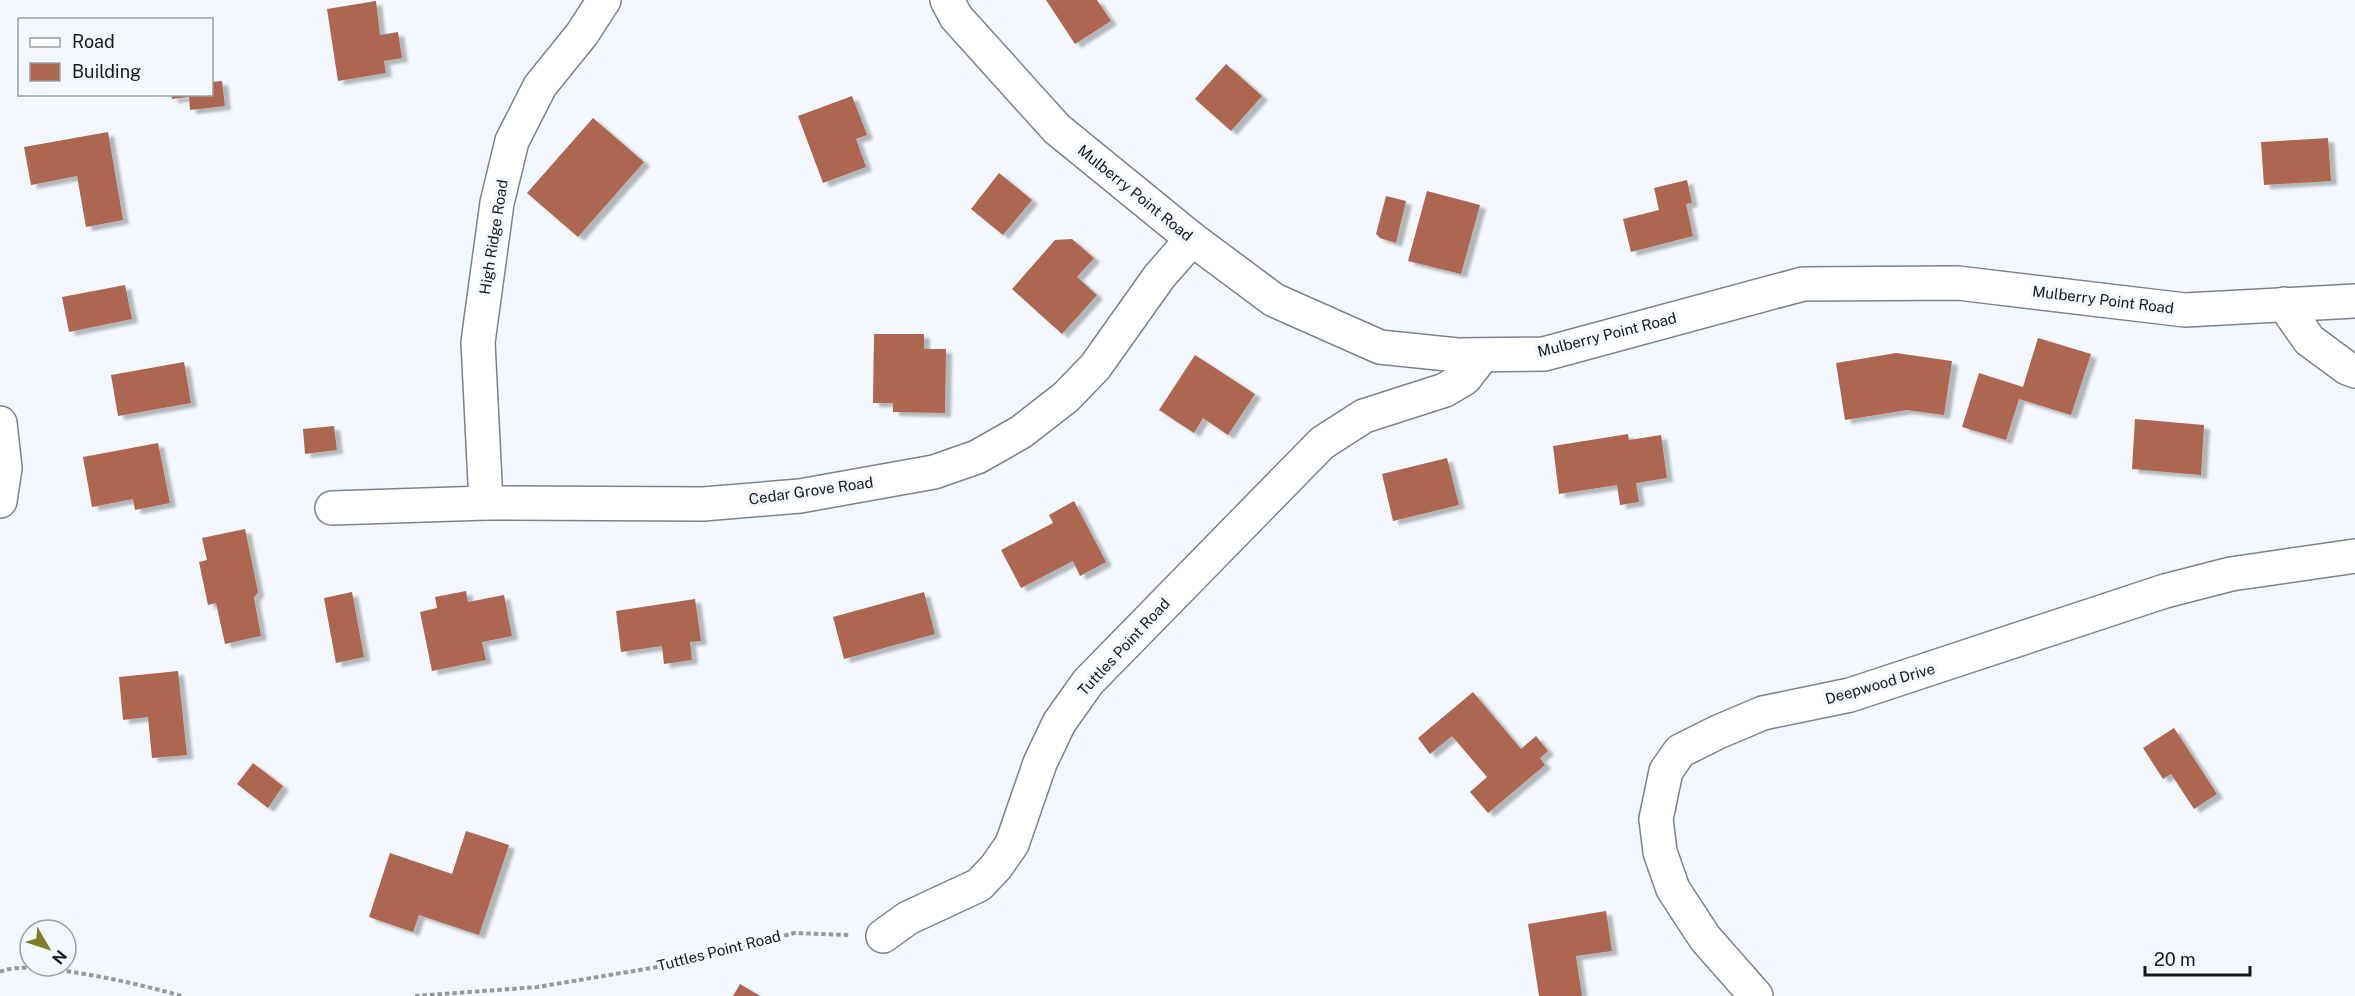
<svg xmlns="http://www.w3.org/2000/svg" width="2355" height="996" font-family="'Public Sans',sans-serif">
<defs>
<filter id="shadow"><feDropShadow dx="6" dy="4" stdDeviation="1.5" flood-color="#0004"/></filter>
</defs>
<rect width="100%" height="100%" fill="#f2f8fe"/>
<!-- building -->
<g fill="#ad6650" filter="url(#shadow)">
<path d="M1046,0H1097L1111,21L1075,44Z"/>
<path d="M376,1L380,35L398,32L402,58L384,61L386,73L338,81L327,9Z"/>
<path d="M1226,64L1262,96L1231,131L1195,99Z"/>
<path d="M222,81L225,106L190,110L189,97L172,99L171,94H212V82Z"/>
<path d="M852,96L867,135L856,139L866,167L823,183L798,116Z"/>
<path d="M593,118L644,162L578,237L527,193Z"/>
<path d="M108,132L123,220L86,227L77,176L31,185L24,147Z"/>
<path d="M2328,138L2331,181L2264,185L2261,142Z"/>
<path d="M999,173L1032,200L1003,235L971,209Z"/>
<path d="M1687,180L1692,203L1686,204L1693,236L1631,252L1623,219L1659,210L1654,188Z"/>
<path d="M1427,191L1480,205L1461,274L1408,261Z"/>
<path d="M1386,196L1406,201L1396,243L1380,238L1376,234Z"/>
<path d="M1072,239L1094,258L1077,277L1097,295L1062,334L1012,289L1055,240Z"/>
<path d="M125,285L132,319L69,332L62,297Z"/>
<path d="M874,334H924V349H946L945,413L893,412V403H873Z"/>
<path d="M2038,338L2091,354L2071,415L2019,399L2006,440L1962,427L1979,373L2023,387Z"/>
<path d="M1896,353L1952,361L1944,415L1907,410L1845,420L1836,363Z"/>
<path d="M1195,355L1255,394L1228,435L1203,418L1194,433L1159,410Z"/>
<path d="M184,362L191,403L118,416L111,375Z"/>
<path d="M2135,419L2204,425L2201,475L2132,469Z"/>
<path d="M334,426L337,450L305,454L303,429Z"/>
<path d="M1628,434L1629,440L1661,435L1667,478L1636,483L1639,502L1620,505L1617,485L1559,494L1553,446Z"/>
<path d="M158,443L170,503L135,510L133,499L92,507L83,457Z"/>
<path d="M1447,458L1459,505L1393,521L1382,474Z"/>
<path d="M1074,501L1106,562L1080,576L1073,561L1021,588L1001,550L1053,523L1049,515Z"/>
<path d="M245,529L258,592L254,598L261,636L225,644L216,603L208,605L199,562L207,560L202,538Z"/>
<path d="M466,591L468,602L504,595L512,636L482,642L486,660L432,671L420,612L437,608L435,597Z"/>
<path d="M352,592L364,657L336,663L324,598Z"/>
<path d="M924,592L935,634L844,659L833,617Z"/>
<path d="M695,599L701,641L690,642L692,660L664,664L662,646L621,652L616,611Z"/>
<path d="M178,671L187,755L152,758L148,717L123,720L119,677Z"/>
<path d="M1473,692L1521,749L1536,736L1548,751L1540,758L1545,765L1488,813L1470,792L1487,777L1452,736L1430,754L1418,738Z"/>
<path d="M2174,728L2217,794L2194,809L2171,774L2163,779L2143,748Z"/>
<path d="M253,763L283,786L268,808L237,784Z"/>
<path d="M466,831L509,845L479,935L419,915L413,932L369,917L390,853L452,874Z"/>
<path d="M1606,911L1612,951L1576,956L1582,996H1539L1528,924Z"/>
<path d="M740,984L760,996H733Z"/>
</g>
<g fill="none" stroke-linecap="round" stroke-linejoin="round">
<!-- street casing -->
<g stroke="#7c838a" stroke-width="36">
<g id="street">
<path d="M947,0L956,17L1057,129L1192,239L1274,300L1380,347L1457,355L1544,354L1803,284L1958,283L2185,310L2355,301"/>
<path d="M2284,304L2309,340L2347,368L2355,371"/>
<path d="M0,423L5,468L0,501"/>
<path d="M486,503L478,342L497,203L512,141L540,86L582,34L604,0"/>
<path d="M332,508L486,503L703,504L800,496L934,472L977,457L1021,432L1066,397L1095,367L1159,277L1192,239"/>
<path d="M883,936L908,918L979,885L996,867L1012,844L1040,763L1059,723L1088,682L1322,443L1364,416L1445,390L1465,378L1482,356"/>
<path d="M1756,996L1705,938L1673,889L1660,852L1656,819L1666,771L1680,751L1718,732L1763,713L1850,695L2165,591L2231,574L2355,556"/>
</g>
</g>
<!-- path -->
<g stroke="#94999d" stroke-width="4" stroke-dasharray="4.5 3" stroke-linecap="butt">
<path d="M0,972C27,957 149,986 181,996"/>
<path d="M415,996L538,987L681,963L794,933L849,935"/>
</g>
<!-- street -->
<use href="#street" stroke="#fff" stroke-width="33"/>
</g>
<g text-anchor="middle" stroke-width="6" stroke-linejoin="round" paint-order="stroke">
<!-- street labels -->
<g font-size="15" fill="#16191b" stroke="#f2f8fe">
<text transform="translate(1135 193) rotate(39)" y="5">Mulberry Point Road</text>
<text transform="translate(494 237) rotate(-81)" y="5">High Ridge Road</text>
<text transform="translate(2103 300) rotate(7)" y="5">Mulberry Point Road</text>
<text transform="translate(1607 335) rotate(-14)" y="5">Mulberry Point Road</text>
<text transform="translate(811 491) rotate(-8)" y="5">Cedar Grove Road</text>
<text transform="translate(1124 647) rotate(-47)" y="5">Tuttles Point Road</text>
<text transform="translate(1880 684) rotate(-16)" y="5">Deepwood Drive</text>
<text transform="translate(719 951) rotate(-14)" y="5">Tuttles Point Road</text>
</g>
</g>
<!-- legend -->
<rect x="18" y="18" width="195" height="78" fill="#f2f8fe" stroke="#9a9fa3" stroke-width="1.5"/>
<rect x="30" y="38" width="30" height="9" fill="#ffffff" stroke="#9a9fa3" stroke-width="1.5"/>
<text x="72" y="48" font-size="18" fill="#16191b">Road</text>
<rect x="30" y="63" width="30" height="18" fill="#ad6650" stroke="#9a9fa3" stroke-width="1.5"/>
<text x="72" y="78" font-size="18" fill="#16191b">Building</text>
<!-- north arrow -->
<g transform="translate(48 948) rotate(129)"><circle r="28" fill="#f2f8fe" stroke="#9a9fa3" stroke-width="1.5"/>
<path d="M0-4.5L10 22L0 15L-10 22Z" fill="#7d7e26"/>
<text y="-9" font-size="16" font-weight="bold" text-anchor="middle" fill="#16191b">N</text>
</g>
<!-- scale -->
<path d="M2145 966v9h105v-9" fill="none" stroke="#16191b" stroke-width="3"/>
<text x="2154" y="966" font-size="18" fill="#16191b" stroke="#f2f8fe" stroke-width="4.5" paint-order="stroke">20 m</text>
</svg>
